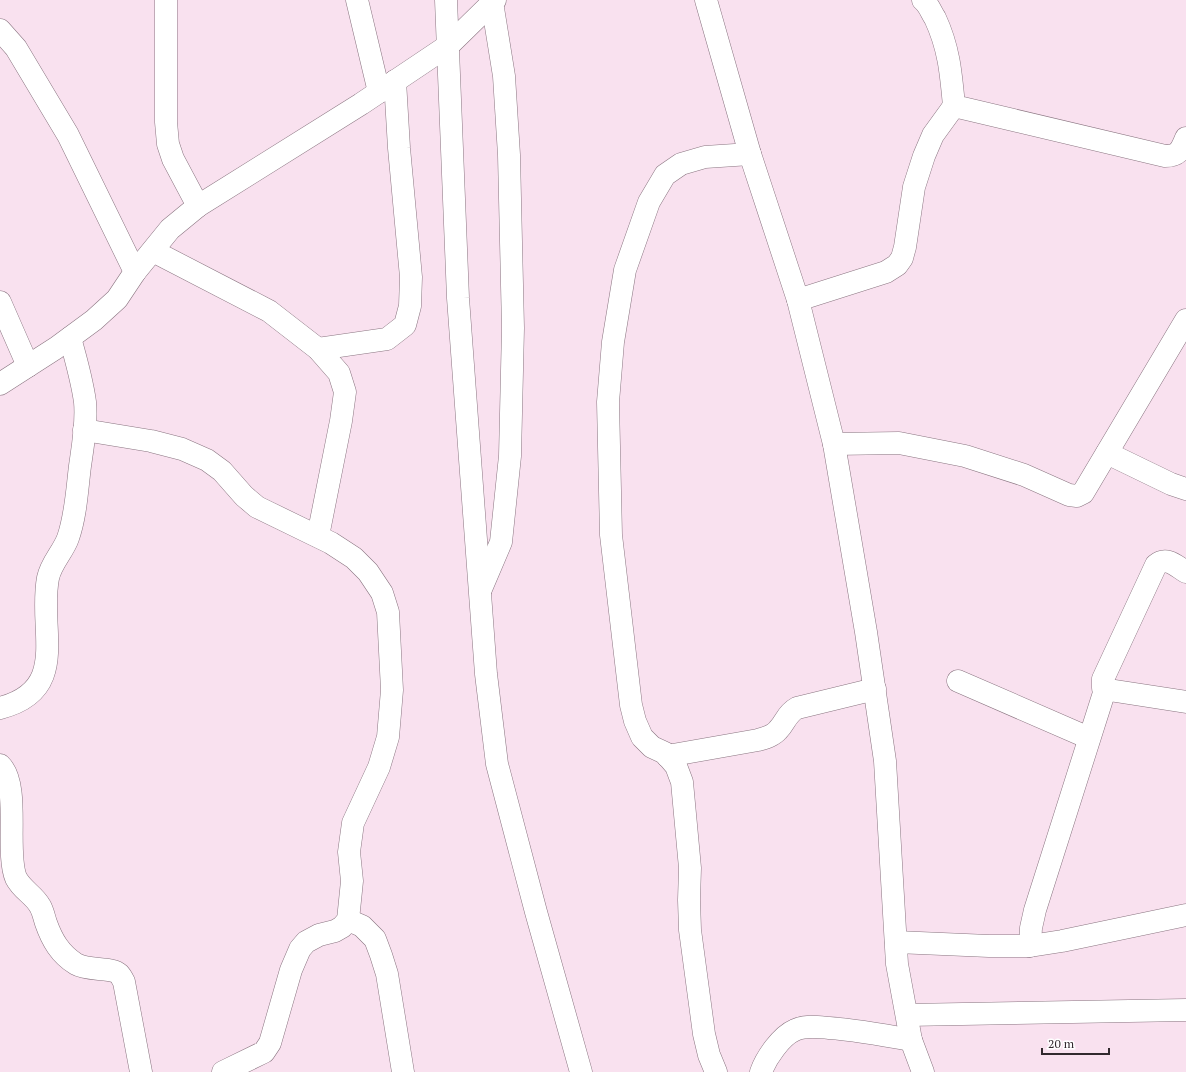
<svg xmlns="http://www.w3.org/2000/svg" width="1186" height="1072" font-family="'PT Serif',serif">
<rect width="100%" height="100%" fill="#f9e1ef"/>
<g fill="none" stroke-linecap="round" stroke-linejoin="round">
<!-- minor casing -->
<g stroke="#8a7581" stroke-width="23">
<g id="minor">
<path d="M166,0V122L168,144L173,159L198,206"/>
<path d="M357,0L379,92"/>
<path d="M446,0L458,298L486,674L497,764L536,912L581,1072"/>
<path d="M706,0L750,154L798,300L834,444L866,632L885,761L897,964L911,1040L923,1072"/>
<path d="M923,0C929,5 931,12 935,18C949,48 951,73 954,106L1165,156C1179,156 1181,150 1186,138"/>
<path d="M0,30L16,48L68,135L135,272"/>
<path d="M153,251L269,311L318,349L339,373L345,392L341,421L318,536"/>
<path d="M798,300L886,272L897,265L902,258L905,247L914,187L924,156L933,135L954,106"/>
<path d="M0,302L28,366"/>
<path d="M318,349L387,339L405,325L410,306L411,277L399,148L395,81"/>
<path d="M0,384L56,348L94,320L117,299L135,272L170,229L198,206L361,104L449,45L495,0"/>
<path d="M84,430L151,441L182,449L207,460L222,471L244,496L257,507L331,543L354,558L368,572L382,593L388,612L392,690L388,737L379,767L353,823L349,852L352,881L348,920L342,927L335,931L319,935L306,942L300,949L291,970L270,1043L264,1052L223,1072"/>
<path d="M834,444L899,443L965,456L1024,475L1069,495L1077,496L1083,493L1186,320"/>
<path d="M1107,453L1171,484L1186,489"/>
<path d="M481,589L501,542L510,456L513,328L509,155L504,76L492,2"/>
<path d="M958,681L1089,738"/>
<path d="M1105,692L1103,688V679L1156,565C1167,556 1176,566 1186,572"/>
<path d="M0,708C71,690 38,630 48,578C51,563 63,552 68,538C76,515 77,490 80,466C83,445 87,423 85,402C82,380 76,359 70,338"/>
<path d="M667,756L758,740C765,738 773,736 778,730C786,722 786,714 797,708L875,689"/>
<path d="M0,765C21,785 5,852 16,878C22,890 34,895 40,906C43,911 44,917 46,923C52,940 60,954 76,964C88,971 112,967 119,974C121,976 123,980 124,982L141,1072"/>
<path d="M348,920L362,926L375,939L381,955L387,974L403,1072"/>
<path d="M896,942L989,946H1030L1062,941L1186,915"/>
<path d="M1030,946L1031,928L1035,910L1103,696L1109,690L1186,702"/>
<path d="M907,1015L1186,1010"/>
<path d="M716,1072L709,1055L704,1034L690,930L689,900L690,868L682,782L676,766L665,753L652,747L642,737L635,721L631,705L611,535L608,402L613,342L625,270L649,202L665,175L681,164L705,157L750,154"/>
<path d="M761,1072C766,1058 781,1036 795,1030C805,1025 818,1027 829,1028C857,1030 884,1035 911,1040"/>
</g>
</g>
<!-- minor -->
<use href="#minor" stroke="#fff" stroke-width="22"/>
</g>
<!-- scale -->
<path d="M1042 1048v6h67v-6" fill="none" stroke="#32292e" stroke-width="2"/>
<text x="1048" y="1048" font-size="12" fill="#32292e" stroke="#ffffff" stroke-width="3" paint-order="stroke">20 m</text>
</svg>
